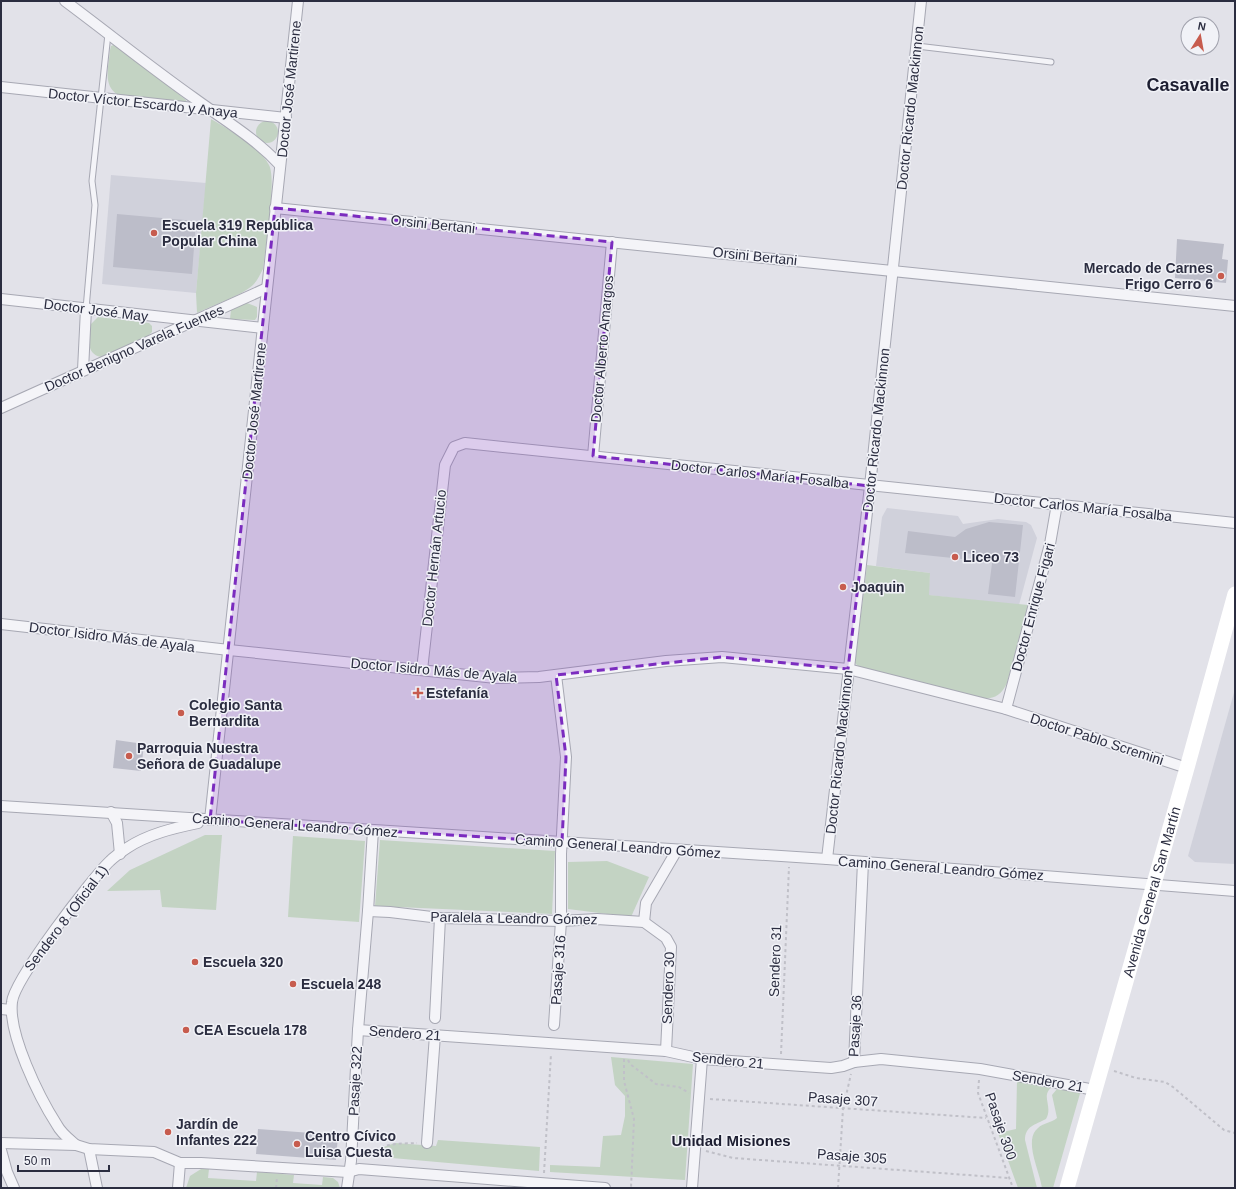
<svg xmlns="http://www.w3.org/2000/svg" width="1236" height="1189" font-family="Arial,sans-serif">
<rect width="100%" height="100%" fill="#e2e2e9"/>
<!-- built -->
<g fill="#d0d1db">
<path d="M111,175L206,183L196,293L102,284Z"/>
<path d="M887,508L958,516L963,524L998,519L1026,522L1031,525L1037,538L1019,605L928,595L930,573L876,566L882,517Z"/>
<path d="M1235,689V864L1195,862L1188,856Z"/>
</g>
<!-- green -->
<g fill="#c3d3c3">
<path d="M116,44L186,100V103L118,95C102,85 109,66 110,50L111,46Z"/>
<path d="M211,119C228,129 260,147 269,165C277,180 265,248 263,269C260,274 258,280 253,285C241,296 213,305 197,313L196,293Z"/>
<circle cx="267" cy="132" r="11"/>
<path d="M247,303L257,307V317L255,320L230,319L231,310Z"/>
<path d="M98,317L149,323L152,326V332L148,336L101,357C85,354 89,336 91,324Z"/>
<path d="M867,565L930,573L929,595L1028,605L1007,683C1001,696 993,700 979,698L858,666L855,663L856,655Z"/>
<path d="M205,835H222L216,910L162,907L160,890L107,891L130,870Z"/>
<path d="M293,836L365,841L359,922L288,917Z"/>
<path d="M380,840L555,851L552,914L375,906Z"/>
<path d="M607,861L649,877L631,917L568,909V862Z"/>
<path d="M611,1057L693,1064L685,1180L550,1172V1165L600,1167L603,1136L621,1135L625,1116V1096L615,1085Z"/>
<path d="M1017,1079L1055,1085C1038,1095 1054,1105 1046,1119C1035,1125 1025,1126 1025,1140L1037,1188H1018L998,1133L1016,1129Z"/>
<path d="M1064,1087L1081,1090L1053,1188H1042C1040,1171 1023,1140 1038,1128C1043,1123 1051,1123 1057,1118L1052,1095L1057,1089Z"/>
<path d="M438,1140L540,1147L539,1171L381,1157V1148L395,1143L436,1146Z"/>
<path d="M201,1169H209L208,1178L256,1181L257,1172L294,1175L293,1183L322,1185L323,1177L333,1178L338,1182L340,1188H186L190,1176Z"/>
</g>
<!-- building -->
<g fill="#bcbdc9">
<path d="M117,214L196,221L192,274L113,267Z"/>
<path d="M1177,239L1224,244L1222,259L1228,260L1226,283L1175,278Z"/>
<path d="M989,522L1023,525L1015,597L988,594L993,556L963,553L962,559L905,553L908,531L955,537L966,529Z"/>
<path d="M116,740L144,744L141,771L113,768Z"/>
<path d="M258,1129L338,1135L336,1160L256,1154Z"/>
</g>
<g fill="none" stroke-linecap="round" stroke-linejoin="round">
<!-- lane casing -->
<g stroke="#a7a8b3" stroke-width="7">
<g id="lane">
<path d="M917,46L1051,62"/>
<path d="M86,309L95,205L92,181L108,34"/>
</g>
</g>
<!-- street casing -->
<g stroke="#a7a8b3" stroke-width="12">
<g id="street">
<path d="M65,1C108,33 150,67 194,98C224,120 255,138 280,165"/>
<path d="M1,87L286,118"/>
<path d="M275,208L1235,306"/>
<path d="M1,299L263,328"/>
<path d="M83,370L86,309"/>
<path d="M1,408L267,288"/>
<path d="M593,456L612,242"/>
<path d="M1,624L229,650L496,678L539,677L666,661L722,657L848,669L1006,709L1187,768"/>
<path d="M422,670L445,465L454,447L465,443L1235,523"/>
<path d="M1006,709L1050,544L1057,504"/>
<path d="M1,806L827,859L1235,891"/>
<path d="M111,812L117,823L120,854"/>
<path d="M210,820L298,1"/>
<path d="M827,859L870,486L921,1"/>
<path d="M368,911L390,912L440,918L561,921L597,919L644,922L666,938L671,947L666,1051"/>
<path d="M644,922L646,903L677,850"/>
<path d="M1,1009L11,1010"/>
<path d="M435,1018L440,918"/>
<path d="M554,1025L561,921V854L566,757L556,675"/>
<path d="M358,1030L666,1051L702,1059L831,1068L843,1066L854,1062L881,1059L980,1069L1095,1090"/>
<path d="M854,1062L863,862"/>
<path d="M1,1143L76,1145L89,1149L154,1152L180,1163H201L348,1172L359,1169L605,1188"/>
<path d="M427,1143L435,1035"/>
<path d="M76,1145C69,1139 61,1133 57,1125C39,1097 8,1034 12,1002C14,980 91,879 110,861C115,856 121,852 127,848C148,834 174,828 198,823"/>
<path d="M89,1149L97,1188"/>
<path d="M1,1150L7,1172L14,1188"/>
<path d="M178,1188L180,1163"/>
<path d="M347,1188L351,1161L358,1030L368,911L373,830"/>
<path d="M692,1188L702,1059"/>
</g>
</g>
<!-- path -->
<g stroke="#c0c0c8" stroke-width="2" stroke-dasharray="3 3" stroke-linecap="butt">
<path d="M781,1054L789,867"/>
<path d="M624,1059V1081L634,1119L631,1188"/>
<path d="M628,1060L630,1064L656,1084L679,1087L689,1093"/>
<path d="M1114,1071L1136,1078L1165,1082L1173,1087L1224,1130L1235,1133"/>
<path d="M979,1080L978,1093L1013,1188"/>
<path d="M710,1099L986,1118"/>
<path d="M706,1151L733,1158L1009,1178"/>
<path d="M367,1158C378,1142 400,1144 417,1143"/>
<path d="M544,1173L551,1054"/>
<path d="M276,1188L277,1177"/>
<path d="M838,1188L843,1109L851,1074"/>
</g>
<!-- lane -->
<use href="#lane" stroke="#f4f4f8" stroke-width="5"/>
<!-- street -->
<use href="#street" stroke="#f4f4f8" stroke-width="10"/>
<!-- secondary -->
<path stroke="#fff" stroke-width="15" id="s1" d="M1067,1188L1187,768L1235,594"/>
</g>
<!-- marked area -->
<path fill="#7b2cbf" fill-opacity="0.2" stroke="#7b2cbf" stroke-width="3" stroke-dasharray="8 5" stroke-linejoin="round" d="M275,208L612,242L593,456L870,486L848,669L722,657L556,675L566,757L562,842L210,820Z"/>
<!-- markers -->
<g fill="#c75c4e" stroke="#f1f2f7" stroke-width="1.5">
<circle cx="154" cy="233" r="4"/>
<circle cx="1221" cy="276" r="4"/>
<circle cx="955" cy="557" r="4"/>
<circle cx="843" cy="587" r="4"/>
<path d="M416 687h4v4h4v4h-4v4h-4v-4h-4v-4h4z"/>
<circle cx="181" cy="713" r="4"/>
<circle cx="129" cy="756" r="4"/>
<circle cx="195" cy="962" r="4"/>
<circle cx="293" cy="984" r="4"/>
<circle cx="186" cy="1030" r="4"/>
<circle cx="168" cy="1132" r="4"/>
<circle cx="297" cy="1144" r="4"/>
</g>
<g text-anchor="middle" stroke-width="3" stroke-linejoin="round" paint-order="stroke">
<!-- street labels -->
<g font-size="14" fill="#2b2d40" stroke="#f1f2f7">
<text transform="translate(289 89) rotate(-84)" y="5">Doctor José Martirene</text>
<text transform="translate(143 103) rotate(6)" y="5">Doctor Víctor Escardo y Anaya</text>
<text transform="translate(910 108) rotate(-84)" y="5">Doctor Ricardo Mackinnon</text>
<text transform="translate(433 224) rotate(6)" y="5">Orsini Bertani</text>
<text transform="translate(755 256) rotate(6)" y="5">Orsini Bertani</text>
<text transform="translate(96 310) rotate(7)" y="5">Doctor José May</text>
<text transform="translate(134 348) rotate(-24)" y="5">Doctor Benigno Varela Fuentes</text>
<text transform="translate(602 349) rotate(-85)" y="5">Doctor Alberto Amargos</text>
<text transform="translate(254 411) rotate(-84)" y="5">Doctor José Martirene</text>
<text transform="translate(876 430) rotate(-84)" y="5">Doctor Ricardo Mackinnon</text>
<text transform="translate(760 474) rotate(6)" y="5">Doctor Carlos María Fosalba</text>
<text transform="translate(1083 507) rotate(6)" y="5">Doctor Carlos María Fosalba</text>
<text transform="translate(434 558) rotate(-84)" y="5">Doctor Hernán Artucio</text>
<text transform="translate(1033 607) rotate(-75)" y="5">Doctor Enrique Figari</text>
<text transform="translate(112 637) rotate(7)" y="5">Doctor Isidro Más de Ayala</text>
<text transform="translate(434 670) rotate(5)" y="5">Doctor Isidro Más de Ayala</text>
<text transform="translate(1097 739) rotate(18)" y="5">Doctor Pablo Scremini</text>
<text transform="translate(839 752) rotate(-84)" y="5">Doctor Ricardo Mackinnon</text>
<text transform="translate(295 825) rotate(4)" y="5">Camino General Leandro Gómez</text>
<text transform="translate(618 846) rotate(4)" y="5">Camino General Leandro Gómez</text>
<text transform="translate(941 868) rotate(4)" y="5">Camino General Leandro Gómez</text>
<text dy="5" stroke="none"><textPath href="#s1" startOffset="308">Avenida General San Martín</textPath></text>
<text transform="translate(66 918) rotate(-53)" y="5">Sendero 8 (Oficial 1)</text>
<text transform="translate(514 918) rotate(1)" y="5">Paralela a Leandro Gómez</text>
<text transform="translate(775 961) rotate(-88)" y="5">Sendero 31</text>
<text transform="translate(558 970) rotate(-86)" y="5">Pasaje 316</text>
<text transform="translate(668 988) rotate(-88)" y="5">Sendero 30</text>
<text transform="translate(855 1026) rotate(-87)" y="5">Pasaje 36</text>
<text transform="translate(405 1033) rotate(4)" y="5">Sendero 21</text>
<text transform="translate(728 1060) rotate(6)" y="5">Sendero 21</text>
<text transform="translate(355 1081) rotate(-87)" y="5">Pasaje 322</text>
<text transform="translate(1048 1081) rotate(10)" y="5">Sendero 21</text>
<text transform="translate(843 1099) rotate(4)" y="5">Pasaje 307</text>
<text transform="translate(1001 1126) rotate(71)" y="5">Pasaje 300</text>
<text transform="translate(852 1156) rotate(4)" y="5">Pasaje 305</text>
</g>
<!-- poi labels -->
<g font-size="14" font-weight="bold" fill="#2b2d40" stroke="#f1f2f7" text-anchor="start">
<text x="162" y="230">Escuela 319 República<tspan x="162" dy="16">Popular China</tspan></text>
<text x="1213" y="273" text-anchor="end">Mercado de Carnes<tspan x="1213" dy="16">Frigo Cerro 6</tspan></text>
<text x="963" y="562">Liceo 73</text>
<text x="851" y="592">Joaquin</text>
<text x="426" y="698">Estefanía</text>
<text x="189" y="710">Colegio Santa<tspan x="189" dy="16">Bernardita</tspan></text>
<text x="137" y="753">Parroquia Nuestra<tspan x="137" dy="16">Señora de Guadalupe</tspan></text>
<text x="203" y="967">Escuela 320</text>
<text x="301" y="989">Escuela 248</text>
<text x="194" y="1035">CEA Escuela 178</text>
<text x="176" y="1129">Jardín de<tspan x="176" dy="16">Infantes 222</tspan></text>
<text x="305" y="1141">Centro Cívico<tspan x="305" dy="16">Luisa Cuesta</tspan></text>
</g>
<!-- neighbourhood labels -->
<g font-size="15" font-weight="bold" fill="#1d1e31" stroke="#f1f2f7">
<text x="731" y="1146">Unidad Misiones</text>
</g>
<!-- district labels -->
<g font-size="18" font-weight="bold" fill="#1d1e31" stroke="#f1f2f7">
<text x="1188" y="91">Casavalle</text>
</g>
</g>
<!-- border -->
<rect width="1236" height="1189" fill="none" stroke="#2b2d40" stroke-width="4"/>
<!-- north arrow -->
<g transform="translate(1200 36) rotate(11)"><circle r="19" fill="#f1f2f7" stroke="#a2a3ae"/>
<path d="M0-3L7 15L0 10L-7 15Z" fill="#c75c4e"/>
<text y="-6" font-size="11" font-weight="bold" text-anchor="middle" fill="#2b2d40">N</text>
</g>
<!-- scale -->
<path d="M18 1165v6h91v-6" fill="none" stroke="#2b2d40" stroke-width="2"/>
<text x="24" y="1165" font-size="12" fill="#2b2d40" stroke="#f1f2f7" stroke-width="3" paint-order="stroke">50 m</text>
</svg>
